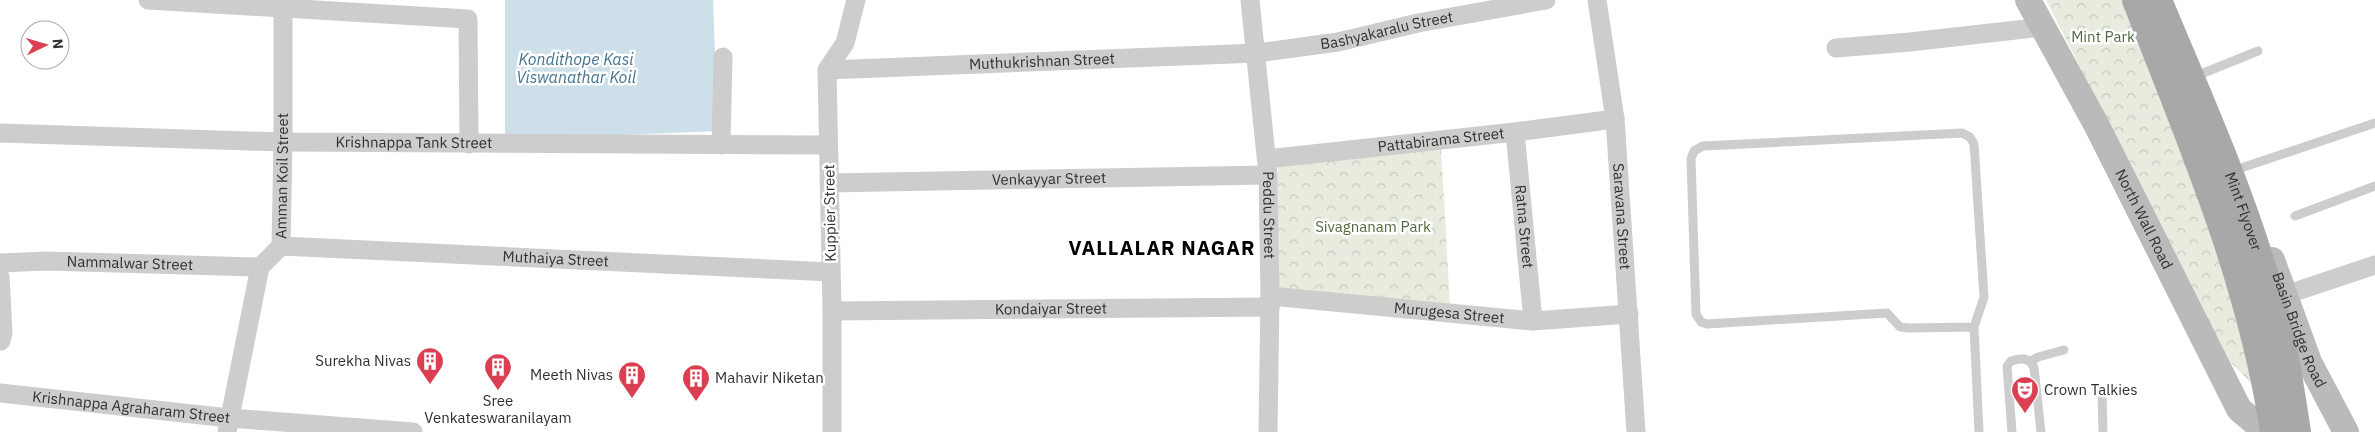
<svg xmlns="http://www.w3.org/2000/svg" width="2375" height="432" font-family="'IBM Plex Sans',sans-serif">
<defs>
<pattern id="forest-crowns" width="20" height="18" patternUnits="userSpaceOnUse" patternTransform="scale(1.25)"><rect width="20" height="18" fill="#e7ecdf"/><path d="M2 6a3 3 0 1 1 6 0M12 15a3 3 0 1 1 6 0" fill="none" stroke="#c6cbc0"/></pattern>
</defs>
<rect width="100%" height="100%" fill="#fff"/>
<!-- forest -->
<g fill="url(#forest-crowns)">
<path d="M2046,0H2127L2206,206L2255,387L2229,361Z"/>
<path d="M1441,148L1450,304L1278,291V164Z"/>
</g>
<!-- water -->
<path fill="#cde0ea" d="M505,0H713L718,131L505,140Z"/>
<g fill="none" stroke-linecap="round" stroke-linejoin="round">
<!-- service -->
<g stroke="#cdcdcd" stroke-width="9">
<path d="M2201,74L2258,51"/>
<path d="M2238,169L2375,123"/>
<path d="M2295,216L2375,186"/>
<path d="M1974,327L1909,328L1900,327L1887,313L1707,324L1701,322L1696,314L1691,159L1694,151L1703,146L1962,133L1970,137L1974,144L1984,297L1974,327L1979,432"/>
<path d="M2031,361L2038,357L2064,350"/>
<path d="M2102,394L2103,432"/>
<path d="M2012,432L2007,366L2011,361C2021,358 2030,357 2034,368L2041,432"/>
</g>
<!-- minor -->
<g stroke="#cdcdcd" stroke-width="19">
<path d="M148,0L468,19L469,144"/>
<path id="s1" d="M1250,0L1268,175L1270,296L1268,432"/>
<path id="s2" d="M1597,0L1615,119L1636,432"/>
<path d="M1836,48L1910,42L2043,27"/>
<path id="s3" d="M827,70L1257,53L1338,42L1418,23L1546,0"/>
<path id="s4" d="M1515,132L1533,321"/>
<path id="s5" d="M0,133L283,142L828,145"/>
<path d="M721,145L723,57"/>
<path id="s6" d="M1267,159L1515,132L1615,119"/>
<path id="s7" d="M829,183L1268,175"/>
<path id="s8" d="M281,246L831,272"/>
<path id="s9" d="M0,263L46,261L260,267"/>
<path d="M0,277L3,332L1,341"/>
<path d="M2285,295L2375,265"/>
<path id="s10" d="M1270,296L1533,321L1629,314"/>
<path id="s11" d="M832,311L1270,307"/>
<path id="s12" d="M0,393L229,418L413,432"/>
<path id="s13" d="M227,432L260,267L281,246L283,142V0"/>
<path d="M832,432V311L827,70L845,43L856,0"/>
</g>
<!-- secondary -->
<g stroke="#bababa" stroke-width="26">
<path id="s14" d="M2028,0L2097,126L2239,409L2266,432"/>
<path id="s15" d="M2272,260L2309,362L2346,432"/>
</g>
<!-- primary-bridge -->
<g stroke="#a8a8a8" stroke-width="28">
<path d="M2136,0C2191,141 2252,282 2274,432"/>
<path id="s16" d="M2158,0C2198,97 2242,193 2270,294C2283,339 2290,386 2297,432"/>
</g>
</g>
<!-- icons -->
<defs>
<g id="building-pin" transform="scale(1.4375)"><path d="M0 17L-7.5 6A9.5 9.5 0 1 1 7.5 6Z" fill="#da4051" stroke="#fff"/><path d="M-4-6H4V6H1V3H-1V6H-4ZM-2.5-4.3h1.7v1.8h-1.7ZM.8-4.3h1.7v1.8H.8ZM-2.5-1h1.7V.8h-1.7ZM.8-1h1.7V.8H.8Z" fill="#fff"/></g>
<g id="theatre-pin" transform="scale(1.4375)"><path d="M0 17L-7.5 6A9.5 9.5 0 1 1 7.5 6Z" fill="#da4051" stroke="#fff"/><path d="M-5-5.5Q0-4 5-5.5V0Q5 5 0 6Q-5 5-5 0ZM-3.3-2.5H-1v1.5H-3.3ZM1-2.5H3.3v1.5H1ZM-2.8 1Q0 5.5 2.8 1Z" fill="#fff"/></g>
</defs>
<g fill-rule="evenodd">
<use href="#building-pin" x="430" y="361"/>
<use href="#building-pin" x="498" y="367"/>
<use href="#building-pin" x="632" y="375"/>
<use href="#building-pin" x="696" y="378"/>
<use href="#theatre-pin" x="2025" y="390"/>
</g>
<g text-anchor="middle" stroke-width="5" stroke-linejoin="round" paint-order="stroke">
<!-- street labels -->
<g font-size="15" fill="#303030" stroke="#fff">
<text dy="5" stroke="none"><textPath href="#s3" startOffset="562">Bashyakaralu Street</textPath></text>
<text dy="5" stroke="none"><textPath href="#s3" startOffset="215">Muthukrishnan Street</textPath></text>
<text dy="5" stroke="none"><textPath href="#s6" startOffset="175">Pattabirama Street</textPath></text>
<text dy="5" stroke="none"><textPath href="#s5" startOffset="414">Krishnappa Tank Street</textPath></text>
<text dy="5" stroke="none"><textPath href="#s13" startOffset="268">Amman Koil Street</textPath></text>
<text dy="5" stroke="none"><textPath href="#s7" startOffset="220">Venkayyar Street</textPath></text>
<text dy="5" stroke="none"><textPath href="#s16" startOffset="228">Mint Flyover</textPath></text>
<text transform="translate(830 213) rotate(-91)" y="5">Kuppier Street</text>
<text dy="5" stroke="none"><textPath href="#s2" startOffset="218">Saravana Street</textPath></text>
<text dy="5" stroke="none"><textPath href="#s1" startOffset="216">Peddu Street</textPath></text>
<text dy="5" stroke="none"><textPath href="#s14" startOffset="248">North Wall Road</textPath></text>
<text dy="5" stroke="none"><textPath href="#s4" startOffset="95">Ratna Street</textPath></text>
<text dy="5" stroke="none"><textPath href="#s8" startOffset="275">Muthaiya Street</textPath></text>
<text dy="5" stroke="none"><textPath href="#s9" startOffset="130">Nammalwar Street</textPath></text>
<text dy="5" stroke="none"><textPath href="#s11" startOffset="219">Kondaiyar Street</textPath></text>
<text dy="5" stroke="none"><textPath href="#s10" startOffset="180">Murugesa Street</textPath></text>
<text dy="5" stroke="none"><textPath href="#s15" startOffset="75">Basin Bridge Road</textPath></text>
<text dy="5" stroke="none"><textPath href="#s12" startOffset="132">Krishnappa Agraharam Street</textPath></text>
</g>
<!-- park labels -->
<g font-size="15" fill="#556940" stroke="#fff">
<text x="2103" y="42">Mint Park</text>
<text x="1373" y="232">Sivagnanam Park</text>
</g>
<!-- poi labels -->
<g font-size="15" fill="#303030" stroke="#fff" text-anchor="end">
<text x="411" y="366">Surekha Nivas</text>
<text x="613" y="380">Meeth Nivas</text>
<text x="715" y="383" text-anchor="start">Mahavir Niketan</text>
<text x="2044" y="395" text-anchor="start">Crown Talkies</text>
<text x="498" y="406" text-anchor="middle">Sree<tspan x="498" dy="17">Venkateswaranilayam</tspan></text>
</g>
<!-- water labels -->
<g font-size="16" font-style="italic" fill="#43738d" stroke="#fff">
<text x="576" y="65">Kondithope Kasi<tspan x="576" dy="18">Viswanathar Koil</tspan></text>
</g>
<!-- district labels -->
<g font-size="20" font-weight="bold" letter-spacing="1" fill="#000" stroke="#fff">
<text x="1162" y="255">VALLALAR NAGAR</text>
</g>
</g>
<!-- north arrow -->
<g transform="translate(45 45) rotate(85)"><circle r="24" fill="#ffffff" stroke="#acacac"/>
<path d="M0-4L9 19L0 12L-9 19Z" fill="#da4051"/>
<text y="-8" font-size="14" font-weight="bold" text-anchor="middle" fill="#303030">N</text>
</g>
</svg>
